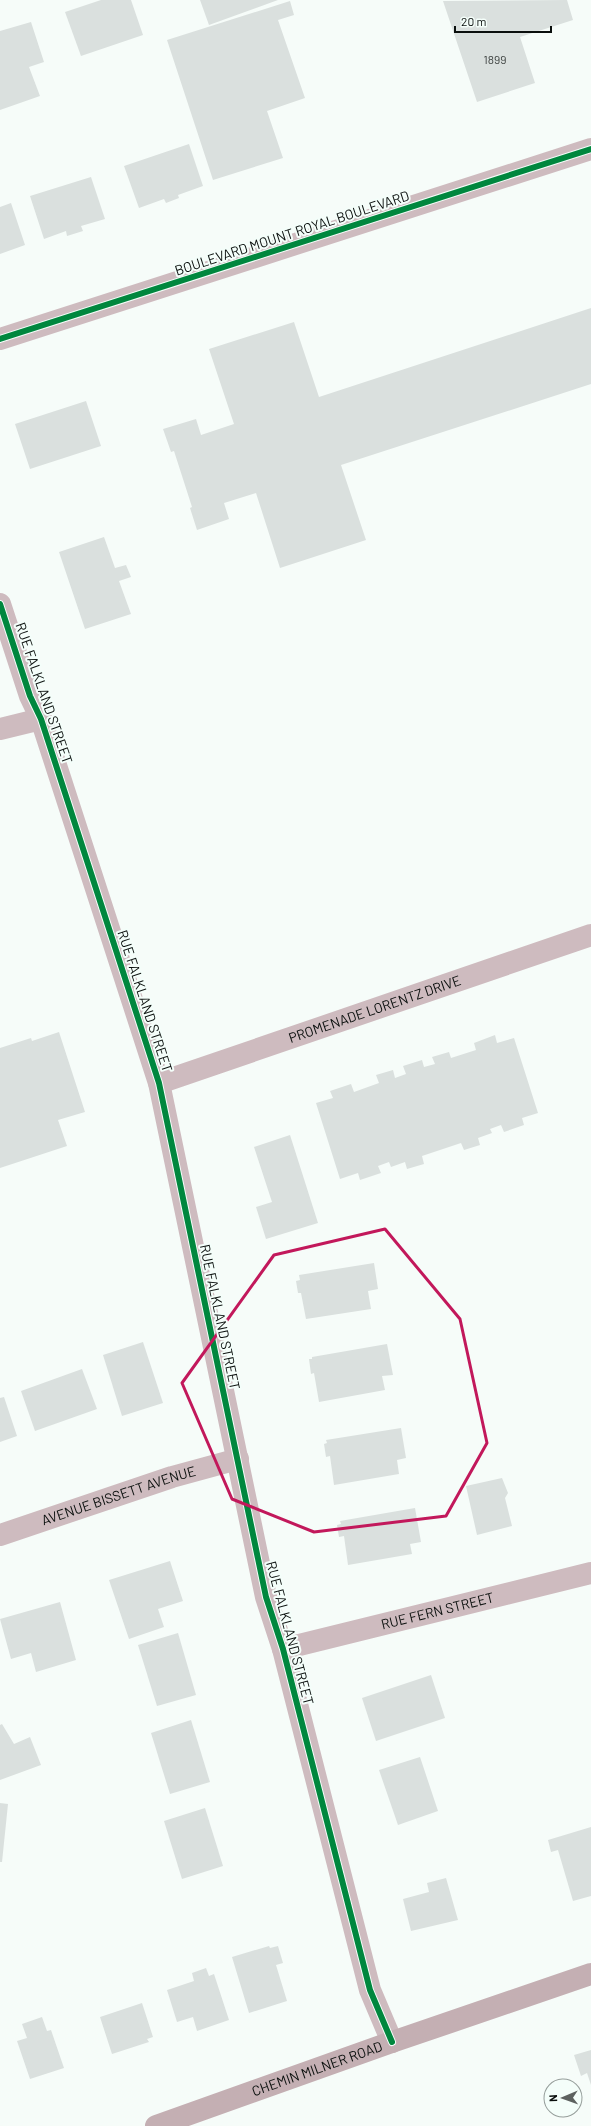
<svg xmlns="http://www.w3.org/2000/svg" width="591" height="2126" font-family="Barlow,sans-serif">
<rect width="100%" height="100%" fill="#f6fcf9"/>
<!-- building -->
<g fill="#dae0de">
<path d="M101,0H131L143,35L81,56L65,12Z"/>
<path d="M200,0H278L209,25Z"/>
<path d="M567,0L573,20L520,37L535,83L477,102L443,1Z"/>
<path d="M290,1L294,15L278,20L305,98L267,111L283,158L213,180L167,40Z"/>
<path d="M31,22L44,62L29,67L40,96L0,110V31Z"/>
<path d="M189,144L203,186L178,195L179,198L166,203L164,199L139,208L124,166Z"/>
<path d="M91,177L105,219L81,226L83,231L67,236L66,231L44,239L30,196Z"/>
<path d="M11,203L25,245L0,254V207Z"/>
<path d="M591,308V384L341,465L366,540L280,568L256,493L224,503L229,519L197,530L190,508L192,507L174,451L171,452L163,429L196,419L201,435L234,424L209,349L294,322L319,397Z"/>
<path d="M86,401L101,446L30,469L15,424Z"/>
<path d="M104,537L115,568L126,565L131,577L119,581L131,614L85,629L59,552Z"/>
<path d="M59,1032L85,1112L58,1120L67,1146L0,1168V1048L31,1038L32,1041Z"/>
<path d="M495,1035L497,1043L514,1038L538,1113L522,1118L524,1125L504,1132L501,1125L490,1129L492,1133L478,1138L480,1145L464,1150L461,1143L422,1156L424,1164L407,1169L405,1162L391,1167L389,1162L378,1166L381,1173L360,1180L358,1173L340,1179L316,1103L333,1098L330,1091L351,1084L354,1092L379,1083L376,1075L393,1070L395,1078L406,1074L403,1066L422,1060L424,1067L435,1064L432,1057L449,1052L451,1058L476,1050L474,1043Z"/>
<path d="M290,1135L318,1223L266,1239L256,1207L272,1202L254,1147Z"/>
<path d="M374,1263L378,1289L368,1291L371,1309L306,1319L301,1293H298L296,1281L300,1280L299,1275Z"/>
<path d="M143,1342L163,1403L122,1416L103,1355Z"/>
<path d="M387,1344L393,1375L382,1376L385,1390L319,1402L314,1373L311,1374L309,1359H312V1357Z"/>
<path d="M82,1369L97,1409L35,1431L21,1391Z"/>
<path d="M4,1397L17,1436L0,1442V1398Z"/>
<path d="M401,1428L406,1458L397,1460L399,1474L334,1485L330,1456L326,1457L324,1444L327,1443L326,1440Z"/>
<path d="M502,1478L508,1493L505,1498L512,1526L477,1535L466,1486Z"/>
<path d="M415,1508L421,1542L410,1544L412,1554L348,1565L344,1536L339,1537L337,1525L341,1524L340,1521Z"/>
<path d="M170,1561L183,1601L158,1609L164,1627L129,1639L109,1580Z"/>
<path d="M60,1602L76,1660L36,1672L31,1653L11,1659L0,1619Z"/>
<path d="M178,1633L196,1695L157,1706L138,1645Z"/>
<path d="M431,1675L445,1718L376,1741L362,1698Z"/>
<path d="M191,1720L210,1782L170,1794L151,1733Z"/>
<path d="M2,1724L14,1744L30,1737L41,1765L0,1780V1725Z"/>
<path d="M420,1757L438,1811L398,1825L379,1770Z"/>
<path d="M0,1803L8,1804L2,1862H0Z"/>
<path d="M205,1808L223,1866L182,1879L164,1821Z"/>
<path d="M591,1827V1896L573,1901L558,1850L551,1852L548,1840Z"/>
<path d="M446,1878L458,1920L411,1931L403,1899L429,1892L427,1883Z"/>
<path d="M269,1946L270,1948L278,1946L283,1963L276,1965L287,2001L249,2013L232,1957Z"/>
<path d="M206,1968L209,1976L214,1974L229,2020L197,2031L193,2017L177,2022L167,1990L194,1981L192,1973Z"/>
<path d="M142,2003L153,2037L147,2039L149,2042L112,2054L100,2017Z"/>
<path d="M42,2017L47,2031L51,2030L64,2068L30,2079L17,2041L27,2038L22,2024Z"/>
<path d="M591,2050V2085L587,2073L581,2076L574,2055Z"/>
</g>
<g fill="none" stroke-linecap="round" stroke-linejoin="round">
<!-- street -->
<g stroke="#cebbbf" stroke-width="22">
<path d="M0,339L591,149"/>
<path d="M0,604L30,696L41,719L159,1083L266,1597L283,1649L370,1990L392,2042"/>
<path d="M0,729L41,719"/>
<path id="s1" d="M159,1083L591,935"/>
<path id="s2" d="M0,1535L172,1477L238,1459"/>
<path id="s3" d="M283,1649L591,1573"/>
</g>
<!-- secondary -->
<path stroke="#c4afb3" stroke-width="22" id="s4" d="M156,2126L392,2042L591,1974"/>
<!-- cycleway casing -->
<g stroke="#f4fefa" stroke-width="8">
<g id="cycleway">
<path d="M0,339L591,149"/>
<path d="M0,604L30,696L41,719L159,1083L266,1597L283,1649L370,1990L392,2042"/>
</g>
</g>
<!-- cycleway -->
<use href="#cycleway" stroke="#00873e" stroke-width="6"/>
</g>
<!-- marked area -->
<path fill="none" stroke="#c2185b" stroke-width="3" stroke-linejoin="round" d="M385,1229L460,1319L487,1443L446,1516L314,1532L232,1499L182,1383L274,1255Z"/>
<g text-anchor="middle" stroke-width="4" stroke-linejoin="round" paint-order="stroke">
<!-- number labels -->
<g font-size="12" fill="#3e4341">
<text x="495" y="64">1899</text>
</g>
<!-- street labels -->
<g font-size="14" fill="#0a0f0d" stroke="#f4fefa">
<text transform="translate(292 233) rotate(-18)" y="5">BOULEVARD MOUNT ROYAL BOULEVARD</text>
<text transform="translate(44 693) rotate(71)" y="5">RUE FALKLAND STREET</text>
<text transform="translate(145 1001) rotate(72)" y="5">RUE FALKLAND STREET</text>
<text dy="5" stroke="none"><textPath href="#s1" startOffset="228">PROMENADE LORENTZ DRIVE</textPath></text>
<text transform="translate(220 1317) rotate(78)" y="5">RUE FALKLAND STREET</text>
<text dy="5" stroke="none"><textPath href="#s2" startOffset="125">AVENUE BISSETT AVENUE</textPath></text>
<text dy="5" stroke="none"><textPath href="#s3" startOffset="159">RUE FERN STREET</textPath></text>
<text transform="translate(290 1633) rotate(75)" y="5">RUE FALKLAND STREET</text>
<text dy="5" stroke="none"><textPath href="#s4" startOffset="171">CHEMIN MILNER ROAD</textPath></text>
</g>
</g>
<!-- north arrow -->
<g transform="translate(563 2098) rotate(268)"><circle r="19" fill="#f4fefa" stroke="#969e9b"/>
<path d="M0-3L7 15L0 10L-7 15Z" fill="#5d6260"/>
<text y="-6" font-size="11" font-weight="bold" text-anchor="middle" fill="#0a0f0d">N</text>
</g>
<!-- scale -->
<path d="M455 26v6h96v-6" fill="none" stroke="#0a0f0d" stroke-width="2"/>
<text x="461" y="26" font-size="12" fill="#0a0f0d" stroke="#f4fefa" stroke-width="3" paint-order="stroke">20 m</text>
</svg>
